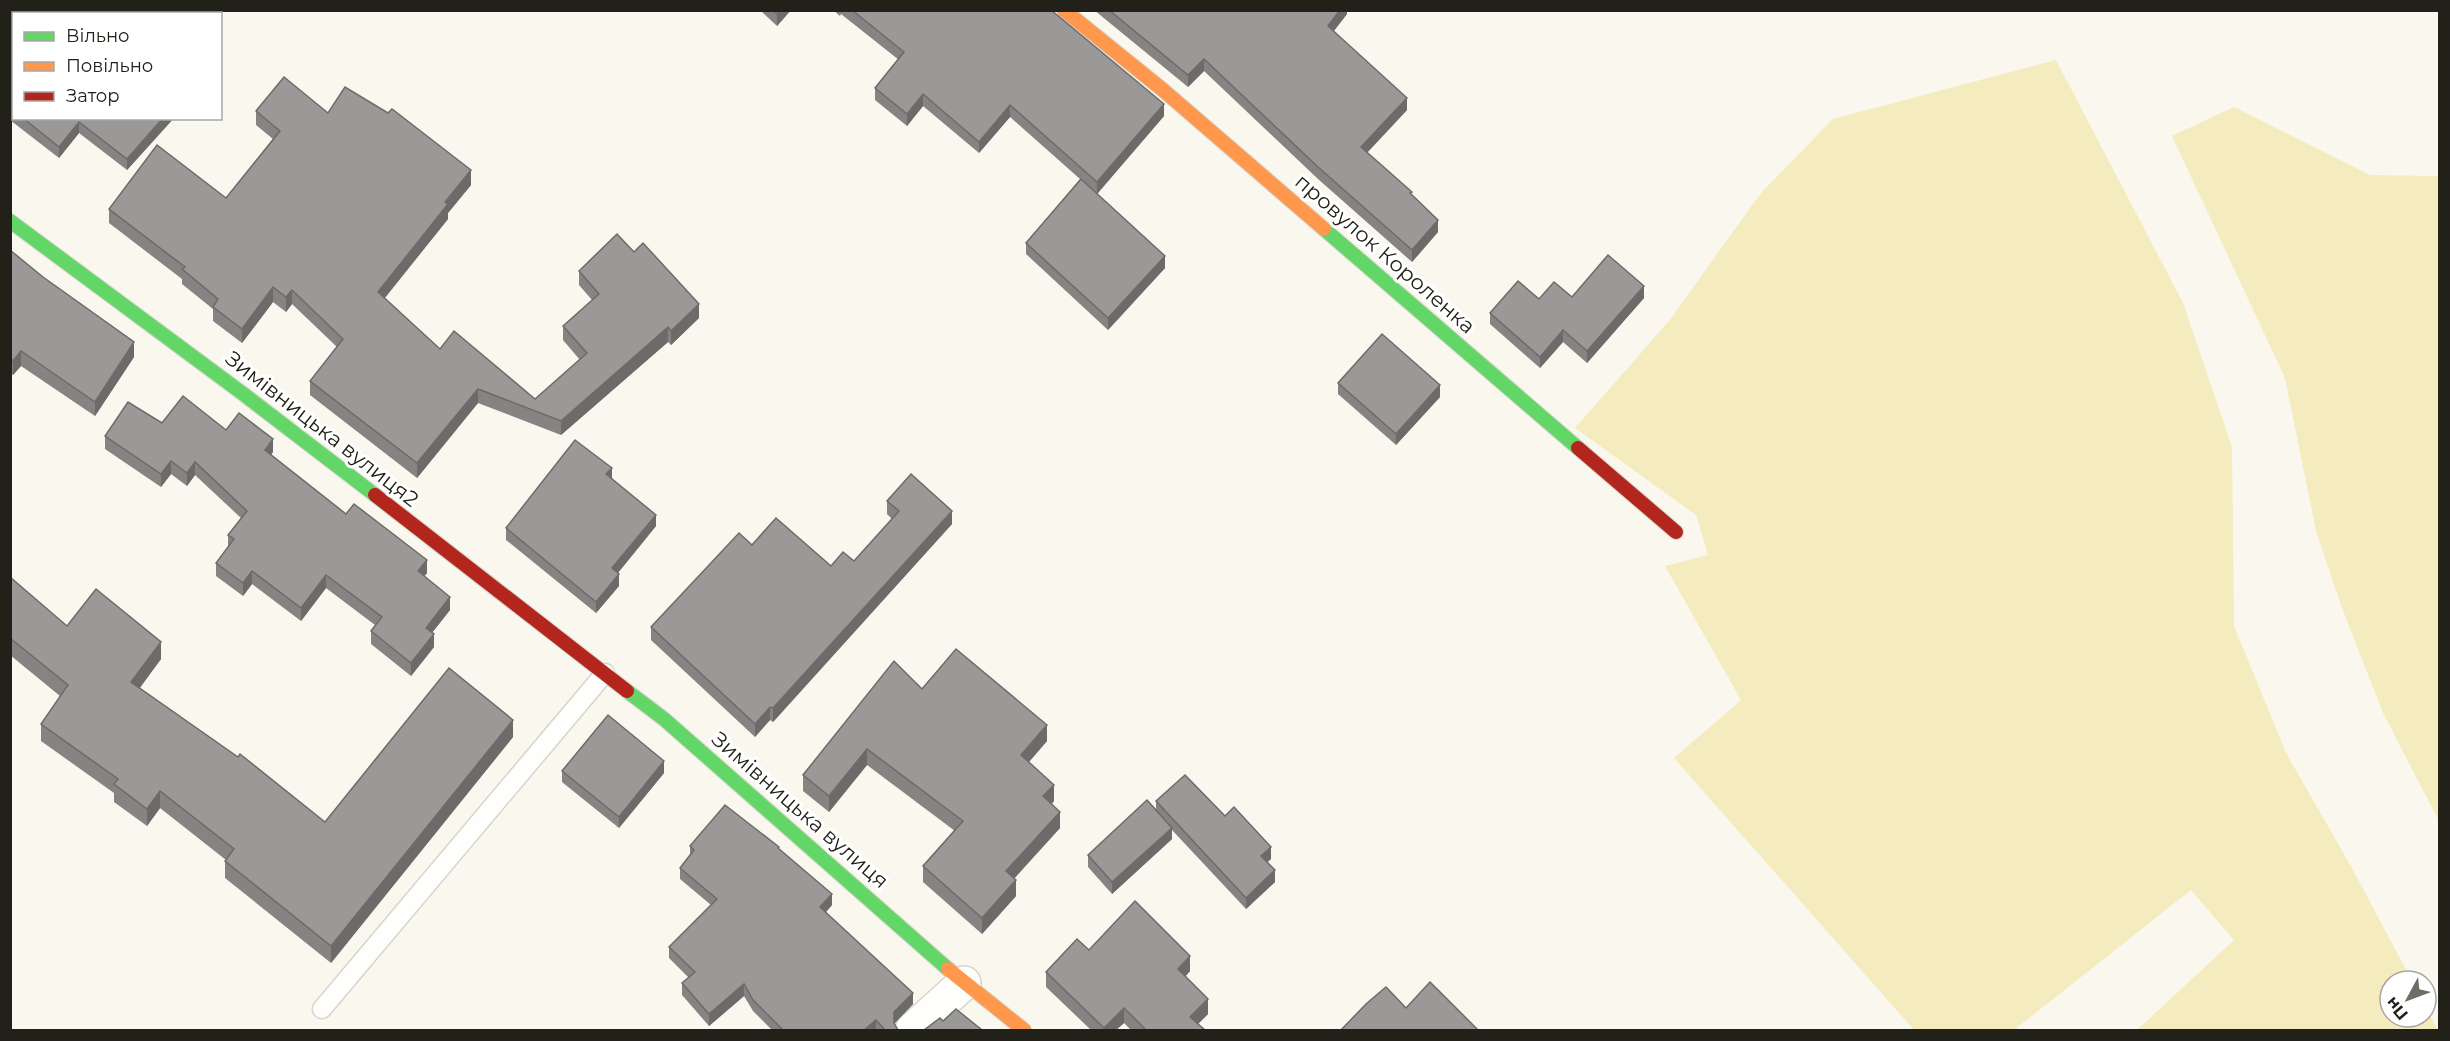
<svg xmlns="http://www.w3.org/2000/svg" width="2450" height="1041" font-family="Montserrat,sans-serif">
<rect width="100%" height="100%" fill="#faf8ee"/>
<!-- green -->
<g fill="#f4ebbe">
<path d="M2056,60L2183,303L2232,447L2234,626L2286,753L2352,868L2412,981H2390V1017H2426V1008L2438,1030H2137L2234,940L2191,890L2014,1030H1914L1674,758L1741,700L1665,566L1708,555L1696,515L1575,428L1669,321L1761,193L1833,119Z"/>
<path d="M2234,107L2370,175L2439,176V821L2383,713L2342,608L2316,531L2285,378L2172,136Z"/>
</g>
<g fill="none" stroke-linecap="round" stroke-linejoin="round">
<!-- lane casing -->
<g stroke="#d6d4cb" stroke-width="21">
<path id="lane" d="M322,1009L605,673"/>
</g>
<!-- street casing -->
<g stroke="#d6d4cb" stroke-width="36">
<path id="street" d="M912,1030L964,983"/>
</g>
<!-- fast casing -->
<g stroke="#d6d4cb" stroke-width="16">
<g id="fast">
<path d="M10,221L242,393L375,495"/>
<path d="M1324,229L1578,448"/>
<path d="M627,691L664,719L948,969"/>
</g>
</g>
<!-- slow casing -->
<g stroke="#d6d4cb" stroke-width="16">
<g id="slow">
<path d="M1064,10L1163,90L1324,229"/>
<path d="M948,969L1024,1030"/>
</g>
</g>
<!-- jam casing -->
<g stroke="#d6d4cb" stroke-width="16">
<g id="jam">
<path d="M1578,448L1676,532"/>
<path d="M375,495L627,691"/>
</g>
</g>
<!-- lane -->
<use href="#lane" stroke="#fefefc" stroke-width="18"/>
<!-- street -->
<use href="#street" stroke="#fefefc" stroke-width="33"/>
<!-- fast -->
<use href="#fast" stroke="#63d668" stroke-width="14"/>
<!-- slow -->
<use href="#slow" stroke="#ff974d" stroke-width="14"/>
<!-- jam -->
<use href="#jam" stroke="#b3261e" stroke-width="14"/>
</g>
<!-- wall -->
<g fill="#858482">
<path d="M10,10H67V14H14V118H174L127,170L79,133L59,158L10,120Z"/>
<path d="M760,10H791L777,26Z"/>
<path d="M833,10H1051L1164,116L1097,194L1085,183L1165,268L1108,330L1026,254V243L1080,179L1010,117L979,153L923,106L907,126L875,100V88L899,60L841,14L840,16Z"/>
<path d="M1094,10H1347V14L1334,31L1407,110L1367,153L1412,195L1438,232L1412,262L1318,179L1204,71L1188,87Z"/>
<path d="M256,111L328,113L471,185L448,213V219L385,298L440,349L535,399L580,360L563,340V326L592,300L579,285V271L699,318L671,345L668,342L561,435L478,403L417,478L310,395V381L337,347L292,304L286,312L273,302L242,343L213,321V309L182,284V279L109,223V209L226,198L273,139L256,125Z"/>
<path d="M10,250L134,357L95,416L21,366L13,375L10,373Z"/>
<path d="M1572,297L1644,298L1587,363L1563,342L1540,368L1490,324V313L1539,299Z"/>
<path d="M1338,383L1440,397L1396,445L1338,394Z"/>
<path d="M162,423L226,430L273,452L271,455L346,514L427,573L424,576L450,610L432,633L434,647L411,676L371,644V631L375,625L326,588L301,621L252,584L243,596L216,576V563L228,547V535L241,518L195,475L187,486L171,474L161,487L105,449V436Z"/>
<path d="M612,478L656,526L618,573L619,586L596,613L506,540V528Z"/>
<path d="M887,501L952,524L773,722L770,720L755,737L651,640V627L752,545L831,566L854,561L892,519L887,514Z"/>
<path d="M10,577L67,626L161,659L140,688L325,822L513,737L331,963L225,878V861L226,860L160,808L147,826L114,802V793L41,741V724L60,696L10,655Z"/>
<path d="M922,689L1047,741L1029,762L1054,801L1052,804L1060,828L1014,879L1016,896L982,934L923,882V866L955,831L867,765L829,812L803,791V775Z"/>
<path d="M562,771L664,773L619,828L562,782Z"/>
<path d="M1156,801L1225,816L1271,859L1267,862L1275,882L1246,909L1172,830V839L1112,894L1088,867V855L1156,810Z"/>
<path d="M690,846L779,849L832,905L826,912L913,1004L894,1024L898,1030H772L753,1011L744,996L709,1026L682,995V983L689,978L669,958V947L711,905L680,879V868L690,856Z"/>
<path d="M1089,950L1190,971L1185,977L1208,1014L1198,1024L1205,1030H1131L1124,1023L1116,1030H1091L1046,987V972Z"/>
</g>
<!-- shaded-wall -->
<g fill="#6c6b6a">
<path d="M780,10H791L777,26V14Z"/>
<path d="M1340,10H1347V14L1328,38V26Z"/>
<path d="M1204,59V71L1188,87V75Z"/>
<path d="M923,94V106L907,126V114Z"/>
<path d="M1407,98V110L1361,159V147Z"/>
<path d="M1164,104V116L1097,194V182Z"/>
<path d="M1010,105V117L979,153V142Z"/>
<path d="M163,118H174L127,170V159Z"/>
<path d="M79,122V133L59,158V147Z"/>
<path d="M471,170V185L448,213V219L378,306V292L445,202Z"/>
<path d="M1438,220V232L1412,262V250Z"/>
<path d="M1165,256V268L1108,330V318Z"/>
<path d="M1644,286V298L1587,363V351Z"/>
<path d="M273,287V302L242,343V329Z"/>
<path d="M292,290V304L286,312V297Z"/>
<path d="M699,304V318L671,345V331Z"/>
<path d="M668,327V342L561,435V421Z"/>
<path d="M1563,330V342L1540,368V357Z"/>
<path d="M134,342V357L95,416V402Z"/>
<path d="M21,351V366L13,375V361Z"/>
<path d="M1440,385V397L1396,445V434Z"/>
<path d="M478,389V403L417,478V463Z"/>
<path d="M273,439V452L265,463V450Z"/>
<path d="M171,461V474L161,487V474Z"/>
<path d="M195,462V475L187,486V473Z"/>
<path d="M612,468V479L606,474Z"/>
<path d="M952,511V524L773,722V708Z"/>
<path d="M656,515V526L612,580V568Z"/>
<path d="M427,560V573L418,584V571Z"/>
<path d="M252,571V584L243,596V583Z"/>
<path d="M619,574V586L596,613V602Z"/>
<path d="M326,575V588L301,621V608Z"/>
<path d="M450,597V610L426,640V628Z"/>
<path d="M434,634V647L411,676V663Z"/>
<path d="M161,642V659L131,699V682Z"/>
<path d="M770,707V720L755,737V724Z"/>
<path d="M513,720V737L331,963V946Z"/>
<path d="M1047,725V741L1021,771V755Z"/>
<path d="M867,749V765L829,812V796Z"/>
<path d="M664,761V773L619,828V817Z"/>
<path d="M1054,785V801L1043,812V796Z"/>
<path d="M160,791V808L147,826V809Z"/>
<path d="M1060,812V828L1006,887V871Z"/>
<path d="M1172,828V839L1112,894V882Z"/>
<path d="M1271,847V859L1261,868V856Z"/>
<path d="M1275,870V882L1246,909V898Z"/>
<path d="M1016,880V896L982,934V918Z"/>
<path d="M832,894V905L820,919V907Z"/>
<path d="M1190,956V971L1178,984V969Z"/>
<path d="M744,984V996L709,1026V1014Z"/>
<path d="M913,993V1004L894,1024V1030V1012Z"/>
<path d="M1208,999V1014L1192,1030L1190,1017Z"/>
<path d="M1124,1008V1023L1116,1030H1104V1028Z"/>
<path d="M876,1020V1030H864Z"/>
</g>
<!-- building -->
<g fill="#9b9997" stroke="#6c6b6a" stroke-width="1.5">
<path d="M10,10H62L66,14H14V111L10,108Z"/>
<path d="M773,10H780L777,14Z"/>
<path d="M852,10H1051L1164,104L1097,182L1010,105L979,142L923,94L907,114L875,88L904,52Z"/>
<path d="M1109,10H1340L1328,26L1407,98L1361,147L1412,192L1410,193L1438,220L1412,250L1318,167L1204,59L1188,75Z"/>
<path d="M284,77L328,113L345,87L388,113L392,109L471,170L445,202L448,204L378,292L440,349L454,331L535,399L587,353L563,326L599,294L579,271L617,234L634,252L643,243L699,304L671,331L668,327L561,421L478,389L417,463L310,381L343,339L292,290L286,297L273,287L242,329L213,307L218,299L182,269L185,267L109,209L157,145L226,198L280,131L256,111Z"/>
<path d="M23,118H163L127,159L79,122L59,147Z"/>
<path d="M1081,179L1165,256L1108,318L1026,243Z"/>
<path d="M10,250L43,277L134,342L95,402L21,351L13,361L10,358Z"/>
<path d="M1608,255L1644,286L1587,351L1563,330L1540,357L1490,313L1518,281L1539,299L1554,282L1572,297Z"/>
<path d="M1382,334L1440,385L1396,434L1338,383Z"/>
<path d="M183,396L226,430L239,413L273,439L265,450L346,514L354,504L427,560L418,571L450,597L426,628L434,634L411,663L371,631L382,617L326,575L301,608L252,571L243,583L216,563L234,539L228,535L247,511L195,462L187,473L171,461L161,474L105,436L128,402L162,423Z"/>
<path d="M575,440L612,468L606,474L656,515L612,568L619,574L596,602L506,528Z"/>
<path d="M911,474L952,511L773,708L770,707L755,724L651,627L739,533L752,545L776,518L831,566L843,552L854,561L899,511L887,501Z"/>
<path d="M10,577L67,626L96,589L161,642L131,682L238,757L240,754L325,822L449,668L513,720L331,946L225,861L234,849L160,791L147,809L114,784L118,779L41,724L68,685L10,638Z"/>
<path d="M956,649L1047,725L1021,755L1054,785L1043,796L1060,812L1006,871L1016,880L982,918L923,866L963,821L867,749L829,796L803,775L894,661L922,689Z"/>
<path d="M608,715L664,761L619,817L562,771Z"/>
<path d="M1185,775L1225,816L1234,807L1271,847L1261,856L1275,870L1246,898L1156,801Z"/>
<path d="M1147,800L1172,828L1112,882L1088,855Z"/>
<path d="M725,805L779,847L778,848L832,894L820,907L913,993L894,1012V1023L898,1030H885L876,1020L864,1030H783L753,1000L744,984L709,1014L682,983L695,972L669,947L717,899L680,868L694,850L690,846Z"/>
<path d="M1135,901L1190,956L1178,969L1208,999L1190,1017L1205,1030H1146L1124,1008L1104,1028L1046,972L1077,939L1089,950Z"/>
<path d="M1430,982L1478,1030H1341L1366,1004L1386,987L1406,1008Z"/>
<path d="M956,1009L982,1030H924L940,1018L943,1021Z"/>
</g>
<g text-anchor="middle" stroke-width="6" stroke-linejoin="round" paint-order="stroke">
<!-- street labels -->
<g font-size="21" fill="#222119" stroke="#fff">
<text transform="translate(1385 254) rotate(41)" y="7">провулок Короленка</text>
<text transform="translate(322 429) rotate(38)" y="7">Зимівницька вулиця2</text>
<text transform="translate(800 810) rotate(41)" y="7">Зимівницька вулиця</text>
</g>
</g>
<!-- border -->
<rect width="2450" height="1041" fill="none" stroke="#222119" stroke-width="24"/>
<!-- legend -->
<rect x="12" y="12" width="210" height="108" fill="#ffffff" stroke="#a7a6a3" stroke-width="1.5"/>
<rect x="24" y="32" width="30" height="9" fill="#63d668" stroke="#a7a6a3" stroke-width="1.5"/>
<text x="66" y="42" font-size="18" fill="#222119">Вільно</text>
<rect x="24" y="62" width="30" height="9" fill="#ff974d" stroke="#a7a6a3" stroke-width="1.5"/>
<text x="66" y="72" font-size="18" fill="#222119">Повільно</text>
<rect x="24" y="92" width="30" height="9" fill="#b3261e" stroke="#a7a6a3" stroke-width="1.5"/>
<text x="66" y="102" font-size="18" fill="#222119">Затор</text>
<!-- north arrow -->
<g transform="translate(2408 999) rotate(229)"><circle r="28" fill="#ffffff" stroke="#a7a6a3" stroke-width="1.5"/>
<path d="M0-4.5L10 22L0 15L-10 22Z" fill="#6e6c64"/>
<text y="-9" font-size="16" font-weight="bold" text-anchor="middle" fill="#222119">Пн</text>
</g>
</svg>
